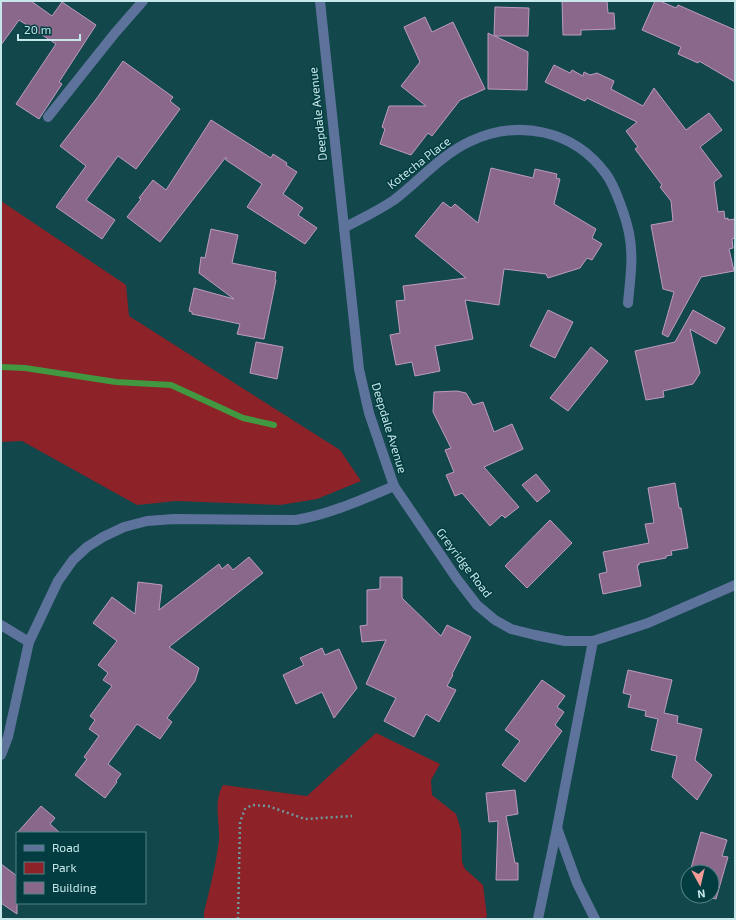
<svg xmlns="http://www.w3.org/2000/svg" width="736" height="920" font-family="'Exo 2',sans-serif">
<rect width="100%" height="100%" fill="#12474c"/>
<!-- green -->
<g fill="#8d2328">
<path d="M1,201L126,285L129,316L340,450L361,481L317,499L280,505L176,501L137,505L22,441L1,442Z"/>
<path d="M376,733L440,764L431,780L432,795L456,814L461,830L462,862L465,869L483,885L487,916L485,919H204V912C210,888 216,865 219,840C220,821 213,803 223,785L307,796Z"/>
</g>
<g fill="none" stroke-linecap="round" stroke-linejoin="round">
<!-- stream -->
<path stroke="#419840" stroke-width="6" d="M1,367L25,368L116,382L171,385L243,418L274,425"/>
</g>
<!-- building -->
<g fill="#89688c" stroke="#bf9bc2">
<path d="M1,1H31L52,16L62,2L96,25L59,82L62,84L39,119L16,104L56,44L19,20L1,45Z"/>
<path d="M562,1H607L608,13H614L615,29L581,30V35H563Z"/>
<path d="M655,1H660L676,8L678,5L735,30V82L699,61L698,63L678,54L681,47L642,30Z"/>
<path d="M495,7L529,8L528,36H495L528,52L527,90L488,89V33L494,36Z"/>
<path d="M425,17L432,32L453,22L485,89L460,100L432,136L428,133L411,155L380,144L385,129L382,127L389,106H426L401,86L420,62L404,27Z"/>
<path d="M123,61L173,97L170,101L180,109L136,169L118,156L86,200L115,220L102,239L56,207L86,166L60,146L97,98Z"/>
<path d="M554,65L570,73L572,70L583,76L584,72L590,75L597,73L614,81L611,89L643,106L654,88L686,130L709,113L722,130L700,147L722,176L714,182L718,212L724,211L725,219L728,218V220L735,219V238L732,239L733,248L729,249L734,271L701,277L668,337L662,334L674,292L663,289L651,225L673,221L671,201L660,187L662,185L635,149L638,147L626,131L637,122L587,98L585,101L545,82Z"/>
<path d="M211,120L271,158L273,154L287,163L286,165L297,172L283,194L303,208L298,215L317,228L305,244L247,207L262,184L226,160V157L160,242L127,217L141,199L139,198L153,180L166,190Z"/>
<path d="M491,168L533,178L535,169L557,174L556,178L560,179L554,204L596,229L592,238L602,244L592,260L587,258L580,268L548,278L546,274L504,269L499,305L465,300L473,339L435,346L440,371L415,376L412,362L396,365L390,335L400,333L396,301L405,300L403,286L466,278L415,236L443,202L451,208L455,204L478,223Z"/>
<path d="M211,229L238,235L232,263L276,272L275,279L276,280L264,339L237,334L240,324L192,314V312L189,311L194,288L234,299L199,273L201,257L205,258Z"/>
<path d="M548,310L573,322L555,358L530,346Z"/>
<path d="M693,310L725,328L716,344L690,329L700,373L693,384L663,391L664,397L646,400L635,351L675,342Z"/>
<path d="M256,342L283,347L277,379L250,373Z"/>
<path d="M591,347L608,361L568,411L550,398Z"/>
<path d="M457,391L466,393L473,405L483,402L494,432L512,424L523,449L484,467L519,507L505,518L502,515L490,526L462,493L455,496L446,475L454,472L445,450L451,448L433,412L434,392Z"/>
<path d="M536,474L550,491L537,502L522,485Z"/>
<path d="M675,483L679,508H681L688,548L671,551L672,555L666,556V558L639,563V565H637L641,586L603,594L599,574L607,572L603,552L649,543L645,524L654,523L648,488Z"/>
<path d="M550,520L572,543L527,588L505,566Z"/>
<path d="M249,557L263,573L169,647L199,668L195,681L167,718L172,722L160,739L137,724L108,764L121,774L116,781L117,782L105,798L75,775L87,759L84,757L99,736L89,729L95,720L90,716L112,686L103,680L108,673L98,665L117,641L93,623L112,597L135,614L138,582L162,585L159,610L219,564L222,569L228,564L233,570Z"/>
<path d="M380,577H402V598L441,636L447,625L471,637L452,674L453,675L447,686L456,690L439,722L426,714L414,737L384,721L396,698L366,684L386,640L362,642L360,626L367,625V590L380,589Z"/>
<path d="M322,648L325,655L339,649L357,688L334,718L322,692L296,704L283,675L304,665L300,658Z"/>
<path d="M628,670L672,680L664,713L678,716L677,723L702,729L695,760L712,775L697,800L672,777L677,756L651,750L658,719L645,716L646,711L628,707L631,695L623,693Z"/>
<path d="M542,680L565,696L557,707L564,712L555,725L562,731L525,782L502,765L520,741L505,730Z"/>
<path d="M515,790L518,814L506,816L515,863H518V880H496L498,821L489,822L486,793Z"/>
<path d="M41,806L55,818L50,824L60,833H17Z"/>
<path d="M701,832L727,840L722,856L728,857L716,899L704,896H712V872H690Z"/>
<path d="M1,864L17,876V914L1,903Z"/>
</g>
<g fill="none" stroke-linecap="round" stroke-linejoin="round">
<!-- path -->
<path stroke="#6e999c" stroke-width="2.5" stroke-dasharray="2 3" stroke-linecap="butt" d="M238,919L240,822L245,809L252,805L268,806L305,819L352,816"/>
<!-- lane -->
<path stroke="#5e739b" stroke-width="10" d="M48,117L115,33L143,1"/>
<!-- street -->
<g stroke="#5e739b" stroke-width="10">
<path d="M320,1L359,369L369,413L394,486L457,579L477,605L495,620L511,629L535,635L565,641H593L648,623L735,585"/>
<path d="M344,228C360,219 378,211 394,200C419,181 442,154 471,141C519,119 574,130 606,174C615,186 626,218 629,233C634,256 630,280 628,303"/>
<path d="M1,625L29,642"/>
<path d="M1,755L8,737L29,642L58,581L73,560L87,547L103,537L124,527L147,521L174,519L296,520C330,514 361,500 394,486"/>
<path d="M557,828L577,883L595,919"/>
<path d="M538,919L557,828L593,641"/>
</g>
</g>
<g text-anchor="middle" stroke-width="3" stroke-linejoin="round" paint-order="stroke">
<!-- street labels -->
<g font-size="12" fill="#c7e8ea" stroke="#033d41">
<text transform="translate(318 114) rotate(-96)" y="4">Deepdale Avenue</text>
<text transform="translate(419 163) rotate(-38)" y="4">Kotecha Place</text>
<text transform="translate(389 428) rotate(73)" y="4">Deepdale Avenue</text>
<text transform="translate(464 563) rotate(53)" y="4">Greyridge Road</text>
</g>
</g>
<!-- border -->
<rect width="736" height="920" fill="none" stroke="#c7e8ea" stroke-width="4"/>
<!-- legend -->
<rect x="16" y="832" width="130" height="72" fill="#033d41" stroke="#518185"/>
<rect x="24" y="845" width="20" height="6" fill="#5e739b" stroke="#518185"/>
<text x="52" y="852" font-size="12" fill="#c7e8ea">Road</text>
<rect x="24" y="862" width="20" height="12" fill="#8d2328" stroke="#518185"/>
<text x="52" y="872" font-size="12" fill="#c7e8ea">Park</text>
<rect x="24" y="882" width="20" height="12" fill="#89688c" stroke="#518185"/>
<text x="52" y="892" font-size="12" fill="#c7e8ea">Building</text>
<!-- north arrow -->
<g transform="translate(700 884) rotate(172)"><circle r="19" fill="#033d41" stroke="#518185"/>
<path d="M0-3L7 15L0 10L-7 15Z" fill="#f59b97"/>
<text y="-6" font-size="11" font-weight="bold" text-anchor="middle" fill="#c7e8ea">N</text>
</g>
<!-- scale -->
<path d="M18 34v6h62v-6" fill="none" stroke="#c7e8ea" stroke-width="2"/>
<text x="24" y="34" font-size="12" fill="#c7e8ea" stroke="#033d41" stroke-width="3" paint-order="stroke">20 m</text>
</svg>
